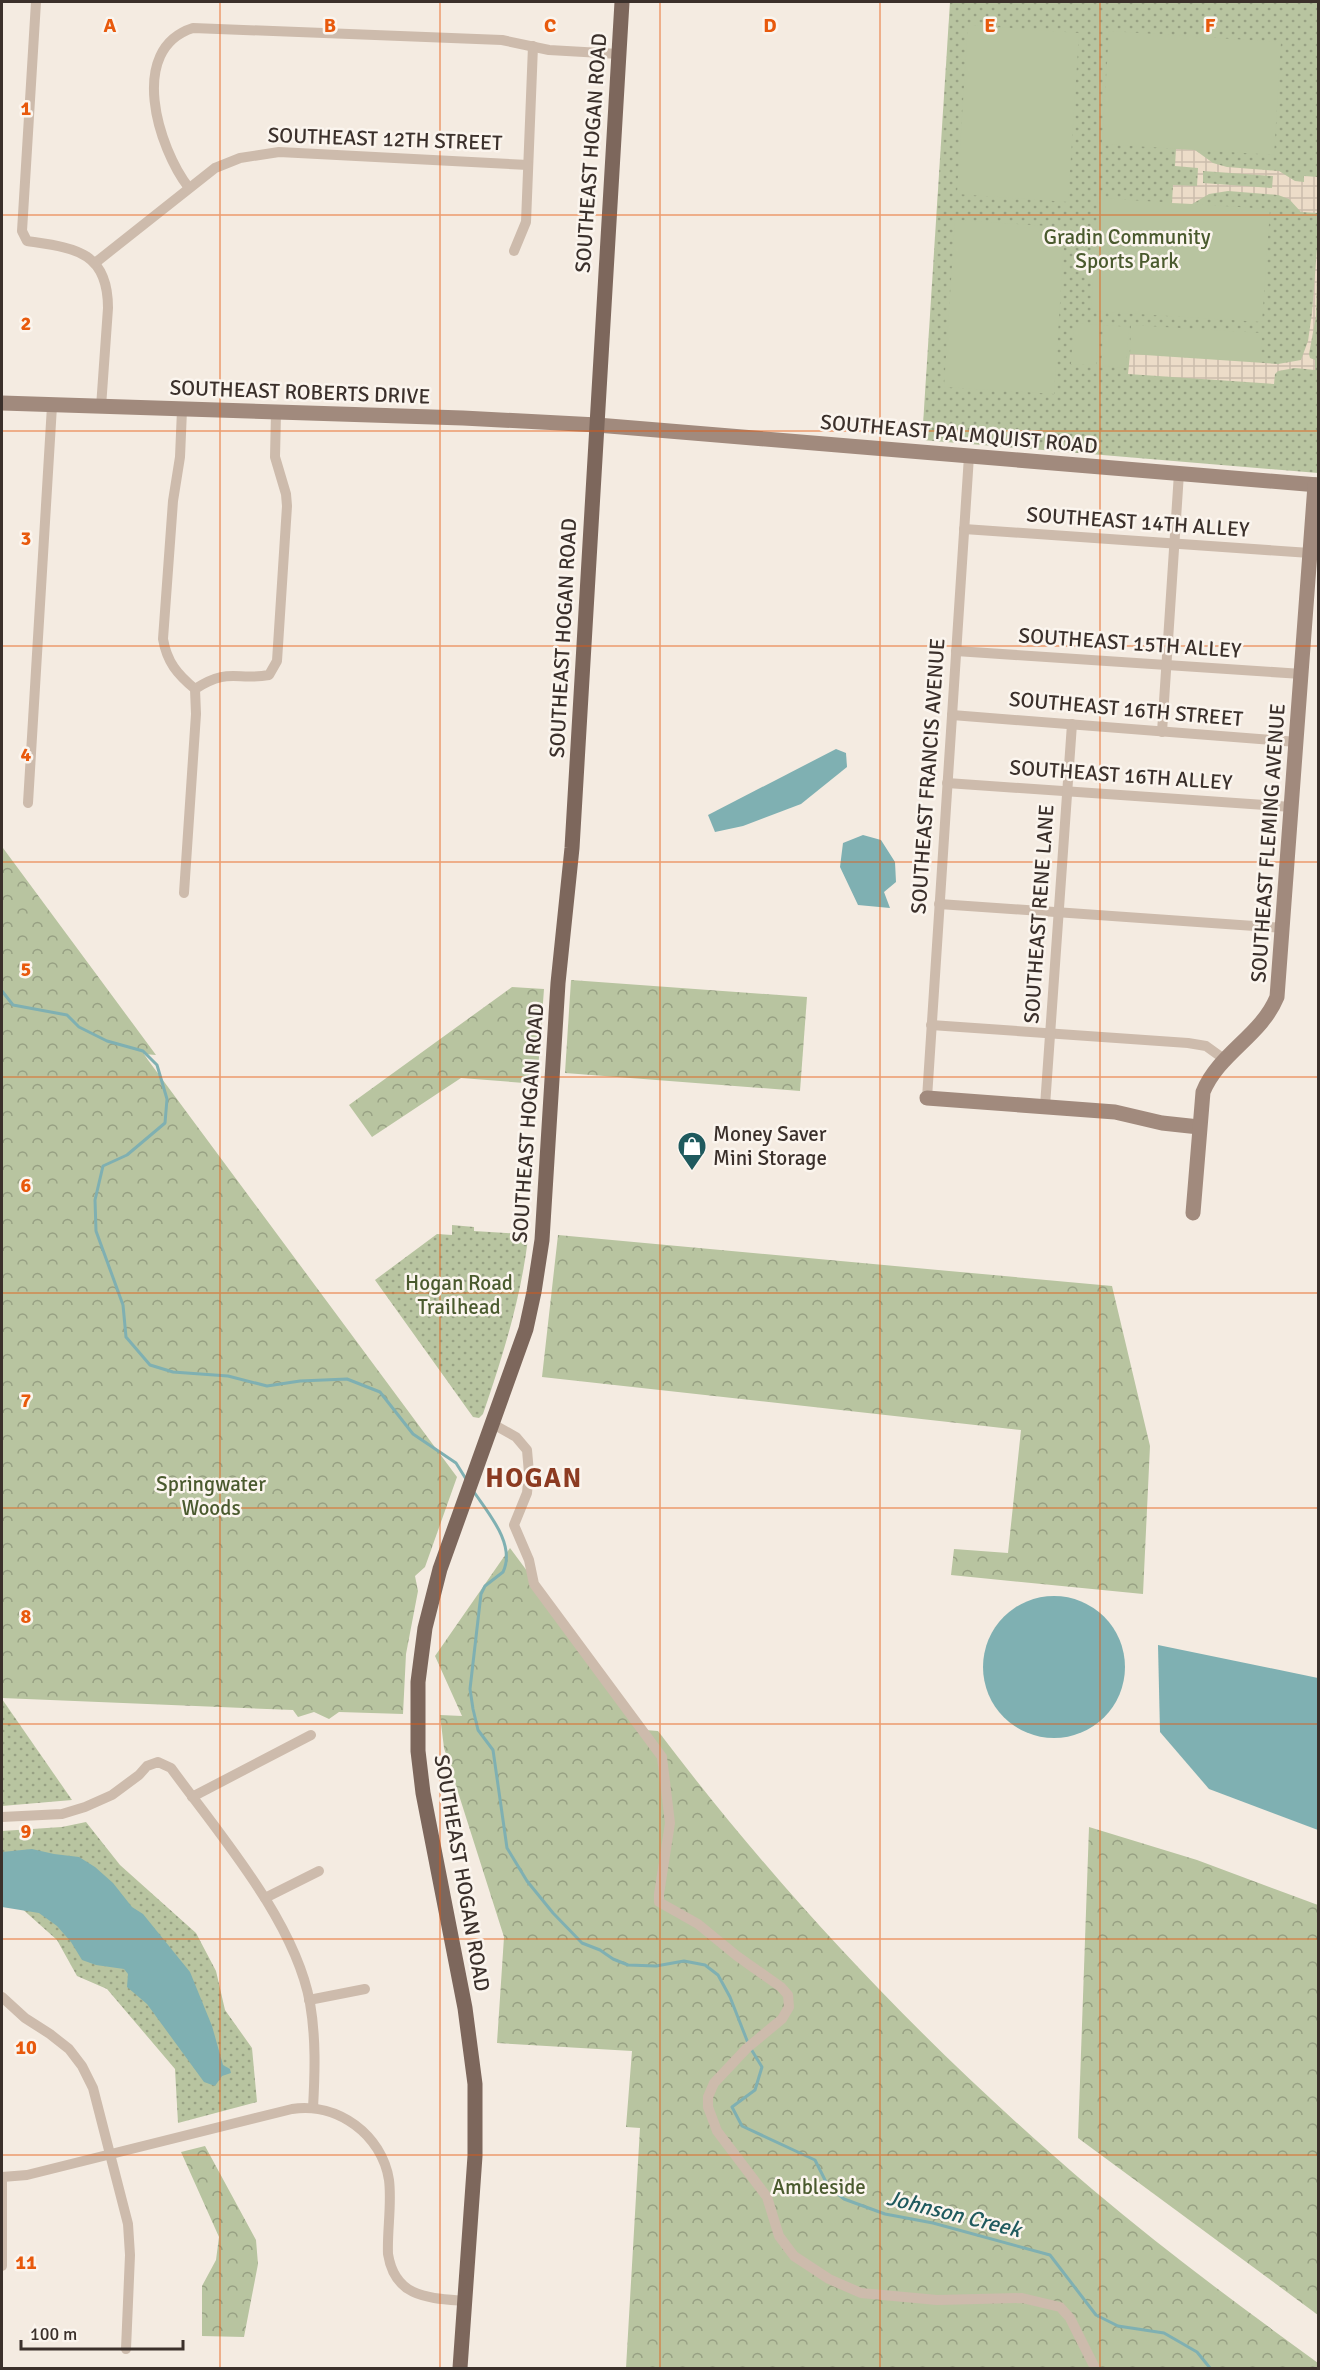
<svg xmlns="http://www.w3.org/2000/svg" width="1320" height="2370" font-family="Signika,sans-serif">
<defs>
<pattern id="grass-dots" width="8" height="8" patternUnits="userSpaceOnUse" patternTransform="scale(1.5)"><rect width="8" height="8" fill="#b8c4a0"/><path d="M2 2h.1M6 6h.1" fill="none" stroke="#97a083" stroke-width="1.8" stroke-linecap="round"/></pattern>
<pattern id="forest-crowns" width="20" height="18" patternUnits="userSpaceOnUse" patternTransform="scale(1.5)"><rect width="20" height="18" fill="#b8c4a0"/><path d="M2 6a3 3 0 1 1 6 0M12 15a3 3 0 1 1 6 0" fill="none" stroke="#97a083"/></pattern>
<pattern id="plaza-grid" width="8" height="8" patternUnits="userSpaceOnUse" patternTransform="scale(1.5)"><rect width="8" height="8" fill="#ecdcc8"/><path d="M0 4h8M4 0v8" fill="none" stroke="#cbbdac"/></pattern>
</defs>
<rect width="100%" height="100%" fill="#f4ebe1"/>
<!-- grass -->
<g fill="url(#grass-dots)">
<path d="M950,2H1318V473L922,440Z"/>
<path d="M452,1225L474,1227V1231L523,1234L528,1239C520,1302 503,1355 483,1414L479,1418L473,1417L375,1280L437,1234L452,1235Z"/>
<path d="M2,1699L72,1800L2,1806Z"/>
<path d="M86,1822L120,1865L196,1933L216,1971L225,2010L252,2048L257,2102L178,2123L175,2069L107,1989L77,1976L57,1940L10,1898L2,1881V1831L62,1827Z"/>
</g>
<!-- forest -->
<g fill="url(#forest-crowns)">
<path d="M3,848L156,1055L144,1054L148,1060L457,1477L425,1567L415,1576L418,1591L406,1654L403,1714L339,1712L329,1719L314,1712L298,1717L293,1710L2,1698V850Z"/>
<path d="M571,980L807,997L800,1091L565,1073Z"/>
<path d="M512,987L544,989L537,1084L461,1078L372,1137L349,1105Z"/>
<path d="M558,1235L1112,1286L1150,1446L1143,1594L951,1575L954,1549L1008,1553L1021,1430L542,1377Z"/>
<path d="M510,1548L645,1730L658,1731C785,1899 931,2052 1092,2189C1164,2250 1241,2307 1318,2363V2368H626L640,2128L626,2127L632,2051L497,2043L504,1937L444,1748L440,1715L462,1716L435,1656Z"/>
<path d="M1089,1827L1197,1860L1318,1905V2315L1078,2138Z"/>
<path d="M205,2146L256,2240L258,2264L244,2337L202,2336V2286L216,2260L219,2237L181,2152Z"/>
</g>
<!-- pitch -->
<g fill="#b8c4a0">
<path d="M968,25L1079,33L1068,202L957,194Z"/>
<path d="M1109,31L1281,42L1274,155L1102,144Z"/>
<path d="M1098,198L1270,209L1262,322L1091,311Z"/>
<path d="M955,220L1065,227L1054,394L944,387Z"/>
<path d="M1074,323L1099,325L1096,365L1071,364Z"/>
<path d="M1104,325L1129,327L1126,368L1101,366Z"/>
<path d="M1131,325L1262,333L1260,363L1130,354Z"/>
</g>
<!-- plaza -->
<g fill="url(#plaza-grid)" fill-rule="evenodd">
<path d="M1176,149L1195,150L1213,163L1227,167L1279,171L1295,181L1304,182V176L1318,177V213L1301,212L1289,199L1278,195L1228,191L1209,194L1192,204L1172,203L1173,185L1197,186L1198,168L1175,166ZM1203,171L1273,176L1272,188L1203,183Z"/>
<path d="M1318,236L1316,316L1309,354L1310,358L1315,360V370L1295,368L1278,371L1275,374L1274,384L1128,374L1130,354L1278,364L1301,360L1308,341L1312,313Z"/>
</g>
<!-- water -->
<g fill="#7fb0b2">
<path d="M836,749L846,753L847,767L801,804L743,826L715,832L708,815Z"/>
<path d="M863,835L881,840L895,862L896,882L884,892L890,908L858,905L840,867L843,843Z"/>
<circle cx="1054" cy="1667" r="71"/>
<path d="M1158,1645L1318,1678V1830L1209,1789L1160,1732Z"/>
<path d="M32,1849L54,1854L79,1857L95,1867L113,1883L132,1907L143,1914L190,1972L212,2026L223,2065L230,2069L231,2073L222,2076L215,2086L204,2082L147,2004L127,1987L128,1974L124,1969L96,1965L82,1960L71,1942L57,1926L39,1913L2,1907V1852Z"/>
</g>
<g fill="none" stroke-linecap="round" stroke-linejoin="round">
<!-- stream -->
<g stroke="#7fb0b2" stroke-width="3">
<path d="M2,991L13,1005L67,1015L79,1027L107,1041L143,1051L157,1065L167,1099L165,1123L127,1155L103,1166L95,1200L96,1231L123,1305L126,1337L150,1365L173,1372L228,1376L267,1386L300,1381L347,1379L380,1392L413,1434L456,1463L466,1479"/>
<path d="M474,1492C489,1514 516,1545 503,1572L485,1586L481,1594L470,1689L473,1709L478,1730L493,1750L507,1848L527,1881L553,1913L582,1943L600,1950L613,1959L628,1965L656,1966L684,1961L705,1965L718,1975L730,1997L748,2043"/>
<path d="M751,2049L762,2067L755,2090L732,2107L742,2126L815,2160L828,2186L844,2199L885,2214L933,2223L1050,2255L1096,2315L1118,2326L1164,2333L1197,2352L1210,2368"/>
</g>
<!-- street -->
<g stroke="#cdbbac" stroke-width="10">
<path d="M36,2L22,231L27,241C73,248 108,250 108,308L101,407"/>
<path d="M189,188C158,148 127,49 193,28L502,40L549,50L619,54"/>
<path d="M514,251L526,222L533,46"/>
<path d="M95,263L215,168L240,158L279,152L528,165"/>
<path d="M182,410L180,457L173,501L163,639C167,662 177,674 195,689L196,714L184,893"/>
<path d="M964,529L1310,553"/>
<path d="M956,651L1302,674"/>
<path d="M195,689C229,667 236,681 269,675L277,661L287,506L286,494L275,457L276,413"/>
<path d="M952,715L1297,742"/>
<path d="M1162,732L1179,473"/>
<path d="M947,783L1292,807"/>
<path d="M28,803L52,406"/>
<path d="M939,904L1284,928"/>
<path d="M931,1025L1188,1043L1206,1046L1224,1059"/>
<path d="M927,1098L969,456"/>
<path d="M1045,1106L1072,724"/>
<path d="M491,1423L516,1437L527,1450L529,1473L527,1493L514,1525L529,1560L534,1584L662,1757L670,1823L659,1894V1902L698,1924L737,1956L781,1987L788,1995L789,2007L782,2019L747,2048L714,2083L708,2097V2107L717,2131L767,2197L779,2236L794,2256L829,2279L861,2293L937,2300L1022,2298L1060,2307L1070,2318L1095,2368"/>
<path d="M192,1797L311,1735"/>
<path d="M2,1817L62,1814L85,1807L112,1795L139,1775L147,1766L158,1762L171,1768C219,1834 295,1921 310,2003C316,2038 315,2072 313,2108"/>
<path d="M265,1898L319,1871"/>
<path d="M2,1997L25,2018L50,2034L69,2049L82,2066L93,2088L128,2224L130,2255L126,2349"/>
<path d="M309,2000L365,1989"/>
<path d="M2,2177L27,2175L292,2109C338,2102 382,2135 389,2180C392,2204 387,2230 388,2254C395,2298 428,2298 465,2301"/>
<path d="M2,2177V2266"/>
</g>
<!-- secondary -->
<g stroke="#a18a7d" stroke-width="15">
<path d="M2,403L463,418L597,425L1318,485"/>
<path d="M927,1098L1115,1112L1162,1123L1199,1127"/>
<path d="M1193,1213L1203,1092C1219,1053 1261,1036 1277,997L1315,485"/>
</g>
<!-- primary -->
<path stroke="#7d675c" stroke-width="15" d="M460,2368L475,2156V2084L465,2008L423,1793L418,1751V1682L425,1628L440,1569L526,1329L534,1292L542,1240L558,983L572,848L622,2"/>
</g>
<!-- grid -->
<path fill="none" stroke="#e8590c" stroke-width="1.5" stroke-opacity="0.55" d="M220,2V2368M440,2V2368M660,2V2368M880,2V2368M1100,2V2368M2,215H1318M2,431H1318M2,646H1318M2,862H1318M2,1077H1318M2,1293H1318M2,1508H1318M2,1724H1318M2,1939H1318M2,2155H1318"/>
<!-- icons -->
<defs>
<g id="shop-pin" transform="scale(1.5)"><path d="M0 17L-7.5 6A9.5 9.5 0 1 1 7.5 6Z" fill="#1f5a5e" stroke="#fbf5ee"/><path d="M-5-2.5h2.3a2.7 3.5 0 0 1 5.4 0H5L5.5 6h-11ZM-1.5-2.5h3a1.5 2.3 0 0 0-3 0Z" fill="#fff"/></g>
</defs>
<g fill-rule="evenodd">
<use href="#shop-pin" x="692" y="1146"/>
</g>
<g text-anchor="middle" stroke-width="5" stroke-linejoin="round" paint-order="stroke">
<!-- street labels -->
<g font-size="21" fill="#3b302b" stroke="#fbf5ee">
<text transform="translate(385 139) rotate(2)" y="7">SOUTHEAST 12TH STREET</text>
<text transform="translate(591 153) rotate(-86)" y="7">SOUTHEAST HOGAN ROAD</text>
<text transform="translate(300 392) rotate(2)" y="7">SOUTHEAST ROBERTS DRIVE</text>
<text transform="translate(959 434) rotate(5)" y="7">SOUTHEAST PALMQUIST ROAD</text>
<text transform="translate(1138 522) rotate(4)" y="7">SOUTHEAST 14TH ALLEY</text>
<text transform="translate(563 638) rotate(-87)" y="7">SOUTHEAST HOGAN ROAD</text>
<text transform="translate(1130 643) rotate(4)" y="7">SOUTHEAST 15TH ALLEY</text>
<text transform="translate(1126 709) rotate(5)" y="7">SOUTHEAST 16TH STREET</text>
<text transform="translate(1121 775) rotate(4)" y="7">SOUTHEAST 16TH ALLEY</text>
<text transform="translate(928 776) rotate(-86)" y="7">SOUTHEAST FRANCIS AVENUE</text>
<text transform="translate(1268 843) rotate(-86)" y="7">SOUTHEAST FLEMING AVENUE</text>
<text transform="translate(1039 914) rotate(-86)" y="7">SOUTHEAST RENE LANE</text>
<text transform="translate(528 1123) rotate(-86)" y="7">SOUTHEAST HOGAN ROAD</text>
<text transform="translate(462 1873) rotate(80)" y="7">SOUTHEAST HOGAN ROAD</text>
</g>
<!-- park labels -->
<g font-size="21" fill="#4a5a2e" stroke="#fbf5ee">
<text x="1127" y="244">Gradin Community<tspan x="1127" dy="24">Sports Park</tspan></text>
<text x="459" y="1290">Hogan Road<tspan x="459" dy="24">Trailhead</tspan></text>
<text x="211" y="1491">Springwater<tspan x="211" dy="24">Woods</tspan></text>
<text x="819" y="2194">Ambleside</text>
</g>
<!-- poi labels -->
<g font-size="21" fill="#3b302b" stroke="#fbf5ee" text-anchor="start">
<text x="713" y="1141">Money Saver<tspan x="713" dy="24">Mini Storage</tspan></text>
</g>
<!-- water labels -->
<g font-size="22" font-style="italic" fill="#1f5a5e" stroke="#fbf5ee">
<text transform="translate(954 2213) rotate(14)" y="8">Johnson Creek</text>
</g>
<!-- district labels -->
<g font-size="27" font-weight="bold" letter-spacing="1.5" fill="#8c3b22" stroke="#fbf5ee">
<text x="534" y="1487">HOGAN</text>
</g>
</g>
<g font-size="20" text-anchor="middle" font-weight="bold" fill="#e8590c" stroke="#fbf5ee" stroke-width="5" stroke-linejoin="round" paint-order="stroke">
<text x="110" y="32">A</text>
<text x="330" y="32">B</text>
<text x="550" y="32">C</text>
<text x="770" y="32">D</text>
<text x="990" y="32">E</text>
<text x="1210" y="32">F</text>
<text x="26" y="115">1</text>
<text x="26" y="330">2</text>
<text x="26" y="545">3</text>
<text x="26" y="761">4</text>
<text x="26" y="976">5</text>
<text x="26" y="1192">6</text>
<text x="26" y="1407">7</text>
<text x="26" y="1623">8</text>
<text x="26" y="1838">9</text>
<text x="26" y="2054">10</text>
<text x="26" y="2269">11</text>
</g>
<!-- border -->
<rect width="1320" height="2370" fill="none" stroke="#3b302b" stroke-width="6"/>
<!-- scale -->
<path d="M21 2340v9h162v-9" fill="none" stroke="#3b302b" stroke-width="3"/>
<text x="30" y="2340" font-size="18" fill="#3b302b" stroke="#fbf5ee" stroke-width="4.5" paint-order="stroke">100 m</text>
</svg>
